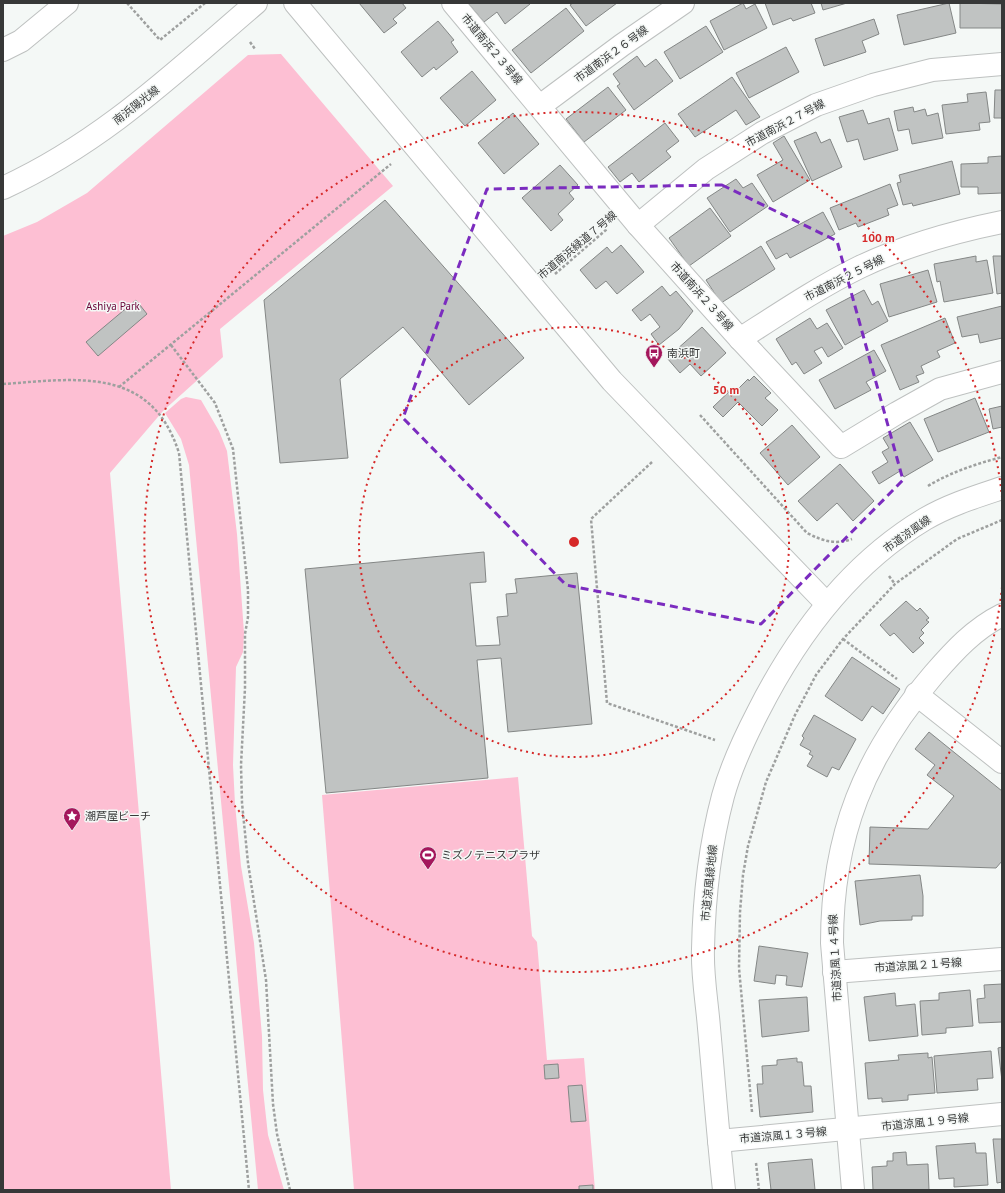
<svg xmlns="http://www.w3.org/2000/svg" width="1005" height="1193" font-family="'PT Sans','Noto Sans JP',sans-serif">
<rect width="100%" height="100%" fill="#f4f8f6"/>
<!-- green -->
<g fill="#fdbfd3">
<path d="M281,54L393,186L220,329L223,357L163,411L110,473L171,1190H3V236L37,222L87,193L248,55Z"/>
<path d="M186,397L201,400L219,431L227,451L237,534L244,633L243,652L236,667L233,765L235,804L241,866L254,943L262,1036L263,1090L268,1135L284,1190H258L189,465L181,439L165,413L181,399Z"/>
<path d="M518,777L532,936L537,942L547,1060L584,1058L595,1190H354L322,795Z"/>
</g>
<!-- building -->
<g fill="#c0c3c2" stroke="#848786">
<path d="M359,3H402L406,8L393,19L397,23L384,33Z"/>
<path d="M468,3H529L530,4L505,24L497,12L484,22Z"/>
<path d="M573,3H617L586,26L570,5Z"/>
<path d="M743,3L746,9L755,4L767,28L724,50L710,21Z"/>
<path d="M765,3H811L815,13L793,21L791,18L773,25Z"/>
<path d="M821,3H847L823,10Z"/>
<path d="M949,3L956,33L904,45L897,15Z"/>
<path d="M960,3L1002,4V28H960Z"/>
<path d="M566,8L584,31L531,73L512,50Z"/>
<path d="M874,19L879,34L862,41L866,52L824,66L815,39Z"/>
<path d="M438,21L454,40L451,42L458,52L436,70L434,67L422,77L401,52Z"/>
<path d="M706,26L723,52L680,79L664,52Z"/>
<path d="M786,47L799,72L749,98L736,73Z"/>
<path d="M637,56L645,67L656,59L673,81L634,110L617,86L620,84L613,74Z"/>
<path d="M472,71L496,100L465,126L440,98Z"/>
<path d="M732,77L760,117L746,125L736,110L695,137L678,114Z"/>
<path d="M608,87L626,110L584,142L566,119Z"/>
<path d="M995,90H1002V118H994Z"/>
<path d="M986,92L990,122L979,123L980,130L946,134L942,105L968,102L967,94Z"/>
<path d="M913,107L914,112L925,109L927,116L938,113L943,138L912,144L909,129L898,131L894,111Z"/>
<path d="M863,110L868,124L889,118L898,150L864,160L858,139L847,142L839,117Z"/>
<path d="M513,113L539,144L504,174L478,143Z"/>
<path d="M665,123L679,141L666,151L671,157L639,182L632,173L620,182L608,167Z"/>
<path d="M816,132L821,143L830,139L842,167L812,181L794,141Z"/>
<path d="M784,136L810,180L773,202L757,175L783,160L773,143Z"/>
<path d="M1002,156V193L978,194V187H961V164L988,163V157Z"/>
<path d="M952,161L960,194L913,206L912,203L903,205L897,183L901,182L899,175Z"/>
<path d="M560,165L578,185L569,193L574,199L558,214L563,220L551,231L522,198Z"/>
<path d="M736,179L743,188L752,183L768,206L730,232L707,198Z"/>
<path d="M890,184L898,205L887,209L889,215L858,227L856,223L839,230L830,208Z"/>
<path d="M385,200L524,358L469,405L403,327L340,379L348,458L280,463L264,300Z"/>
<path d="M710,208L731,236L689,266L669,238Z"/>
<path d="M823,212L835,234L790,258L787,253L776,259L766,242Z"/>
<path d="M621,245L644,272L617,294L606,281L596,289L580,270L607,247L612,253Z"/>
<path d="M761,246L775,269L721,303L706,280Z"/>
<path d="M976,256V262L987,260L993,293L944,302L940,281L937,282L934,264Z"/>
<path d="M993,256H1002V293L997,294Z"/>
<path d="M928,270L937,302L889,317L880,284Z"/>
<path d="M662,286L670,296L676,291L693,311L679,329L659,345L651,334L660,327L650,314L641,321L632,310Z"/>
<path d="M864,290L872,305L878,301L888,321L845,345L826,310Z"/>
<path d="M136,300L147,314L98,356L86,342Z"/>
<path d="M1002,306V338L980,343L978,334L962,337L957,317Z"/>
<path d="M810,318L817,329L827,323L843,348L828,357L822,347L814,351L822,363L804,374L796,362L792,365L776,339Z"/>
<path d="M945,318L955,343L937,351L940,357L921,366L924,373L916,376L919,382L900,390L881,345Z"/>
<path d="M702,327L726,353L701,376L690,364L680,373L667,358Z"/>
<path d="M874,350L886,371L866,382L871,390L835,409L819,380Z"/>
<path d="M754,376L771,393L765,398L778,410L762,426L738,402L723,417L713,407L734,387L737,390L748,379L749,381Z"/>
<path d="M975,398L989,432L938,452L924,419Z"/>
<path d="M1002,406V427L993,429L989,409Z"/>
<path d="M910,422L933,460L904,477L900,471L879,484L872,472L888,462L882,452L889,448L883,438Z"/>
<path d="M792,425L820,457L788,485L760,453Z"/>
<path d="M840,464L874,501L853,521L837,503L817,521L798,501Z"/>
<path d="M484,552L486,582L470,583L476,646L500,645L497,617L508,616L506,594L517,593L515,579L577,573L592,724L508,732L501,658L477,660L488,778L326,793L305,569Z"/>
<path d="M906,601L917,611L920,608L929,618L926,620L929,622L921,630L924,633L919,638L924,643L913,653L894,633L890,636L880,625Z"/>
<path d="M852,657L900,689L883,714L872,706L862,721L825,696Z"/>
<path d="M814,715L856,739L839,770L832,767L827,777L807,766L813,756L809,754L811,751L800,745L804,738L802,736Z"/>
<path d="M929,732L1002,791V861L996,868L869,864L870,827L928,829L954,796L927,775L935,765L915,749Z"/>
<path d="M920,875L923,896V916H912V920L880,921L860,925L855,881Z"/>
<path d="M759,946L808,953L802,987L786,985L787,976L776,975L775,984L754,981Z"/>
<path d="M1002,984V1022L979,1023L977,999L985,998L984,985Z"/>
<path d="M970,990L973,1026L946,1028V1033L922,1035L920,1001L939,1000V993Z"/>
<path d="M895,993L896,1006L915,1004L918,1036L869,1041L864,997Z"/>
<path d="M807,997L809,1031L762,1037L759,1000Z"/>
<path d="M1002,1047V1081L998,1048Z"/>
<path d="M991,1051L993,1078L977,1079L978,1090L937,1093L934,1056Z"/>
<path d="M928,1053V1058L932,1057L935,1093L908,1095V1100L882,1102V1098L868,1099L865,1063L899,1060L898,1055Z"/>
<path d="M797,1058V1062H802L804,1086H811L813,1112L760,1117L757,1084H763L762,1066L777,1065V1060Z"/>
<path d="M558,1064L559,1078L545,1079L544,1065Z"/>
<path d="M582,1085L586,1121L571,1122L568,1086Z"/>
<path d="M993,1139H1002V1182L997,1183Z"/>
<path d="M975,1143L976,1153H986L988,1185L954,1187V1178L939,1179L936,1146Z"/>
<path d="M906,1152L907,1165L928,1164L929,1190H873L872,1167L887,1166V1161H893V1153Z"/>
<path d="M812,1159L815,1190H771L768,1163Z"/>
<path d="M593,1185V1190H579V1186Z"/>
</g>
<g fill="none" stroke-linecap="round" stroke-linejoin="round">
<!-- minor casing -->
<g stroke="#bec1c0" stroke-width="24">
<g id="minor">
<path d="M453,3L638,225L740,339L841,447L897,413L940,389L1002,372"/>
<path d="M3,50L21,41L67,3"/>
<path d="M540,106L622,45L683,3"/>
<path d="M638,225L706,169L762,133L816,105L873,85L932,70L1002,64"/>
<path d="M740,339C779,314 819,287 860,267C906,245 953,232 1002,222"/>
<path d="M916,694L1002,762"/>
<path d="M834,972L1002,959"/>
<path d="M719,1141L1002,1114"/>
<path d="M853,1190L832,943C832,835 864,756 934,674C954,651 974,629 1002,615"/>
</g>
</g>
<!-- tertiary casing -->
<g stroke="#bec1c0" stroke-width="24">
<g id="tertiary">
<path d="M295,3L612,381L826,603"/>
<path d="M3,188C103,142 174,73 256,3"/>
<path d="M724,1190C718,1136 714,1082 709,1028C707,1002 702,975 703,949C704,899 710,845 723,796C731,767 744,739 758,712C797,635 850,564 925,519C949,505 975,497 1002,488"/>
</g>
</g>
<!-- path -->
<g stroke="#9ea09f" stroke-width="2.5" stroke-dasharray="3 2" stroke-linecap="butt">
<path d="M127,3L160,40L205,3"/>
<path d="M250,42L255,49"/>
<path d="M555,274L607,229"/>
<path d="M171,345L215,403L233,449L248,590V617L245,634V688L241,765L242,803L248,863L266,980L273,1104L277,1134L290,1190"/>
<path d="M3,384C76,379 151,365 179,453L249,1190"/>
<path d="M119,387L391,164"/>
<path d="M700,415L807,533C823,541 835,545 852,539"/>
<path d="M652,462L591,519L607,703L715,740"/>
<path d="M928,486C951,472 976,464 1002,457"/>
<path d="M889,576L895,584"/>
<path d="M843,639L897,679"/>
<path d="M752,1112L739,968L740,912L743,875L748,846L766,782L795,715L816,675L843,639L895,584L957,539L1002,520"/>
<path d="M756,1163L759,1190"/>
</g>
<!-- minor -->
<use href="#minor" stroke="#fff" stroke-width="22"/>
<!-- tertiary -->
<use href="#tertiary" stroke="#fff" stroke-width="22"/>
</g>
<!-- marked area -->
<path fill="none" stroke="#7b2cbf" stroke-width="3" stroke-dasharray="8 5" stroke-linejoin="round" d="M722,185L837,241L903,480L761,624L566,585L403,418L487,189Z"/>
<!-- distance rings -->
<g fill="none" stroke="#d62828" stroke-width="2" stroke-dasharray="2 4">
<circle cx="574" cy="542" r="215"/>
<path d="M1002 587A430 430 0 1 1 1002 497"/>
</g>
<!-- icons -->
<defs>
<g id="bus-pin" transform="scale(0.9)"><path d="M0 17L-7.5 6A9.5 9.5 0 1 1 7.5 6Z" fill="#a4175c" stroke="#f4f8f6"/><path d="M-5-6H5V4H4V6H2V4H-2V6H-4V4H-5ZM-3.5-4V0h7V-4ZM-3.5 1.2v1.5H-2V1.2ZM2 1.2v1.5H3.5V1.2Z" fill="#fff"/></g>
<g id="sight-pin" transform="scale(0.9)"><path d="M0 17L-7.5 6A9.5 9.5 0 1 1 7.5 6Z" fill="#a4175c" stroke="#f4f8f6"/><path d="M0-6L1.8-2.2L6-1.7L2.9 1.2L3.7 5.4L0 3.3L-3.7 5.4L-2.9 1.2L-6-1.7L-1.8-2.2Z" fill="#fff"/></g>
<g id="stadium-pin" transform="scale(0.9)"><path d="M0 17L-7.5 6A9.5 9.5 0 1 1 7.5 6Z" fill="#a4175c" stroke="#f4f8f6"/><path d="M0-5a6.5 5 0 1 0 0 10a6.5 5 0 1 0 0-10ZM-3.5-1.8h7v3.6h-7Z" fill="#fff"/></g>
</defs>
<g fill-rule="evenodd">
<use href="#bus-pin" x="654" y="353"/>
<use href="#sight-pin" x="72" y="816"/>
<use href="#stadium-pin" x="428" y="855"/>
</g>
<g text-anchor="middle" stroke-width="3" stroke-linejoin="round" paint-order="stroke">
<!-- street labels -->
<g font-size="11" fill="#373838" stroke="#f4f8f6">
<text transform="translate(492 49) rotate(50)" y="4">市道南浜２３号線</text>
<text transform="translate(611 54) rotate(-36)" y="4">市道南浜２６号線</text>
<text transform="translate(136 105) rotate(-38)" y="4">南浜陽光線</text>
<text transform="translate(785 123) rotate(-28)" y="4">市道南浜２７号線</text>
<text transform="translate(577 245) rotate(-40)" y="4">市道南浜緑道７号線</text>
<text transform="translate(844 278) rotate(-27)" y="4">市道南浜２５号線</text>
<text transform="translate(702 296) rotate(48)" y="4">市道南浜２３号線</text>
<text transform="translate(907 534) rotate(-35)" y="4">市道涼風線</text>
<text transform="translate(709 883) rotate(-84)" y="4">市道涼風緑地線</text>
<text transform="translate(835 958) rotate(-93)" y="4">市道涼風１４号線</text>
<text transform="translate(918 965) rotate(-4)" y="4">市道涼風２１号線</text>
<text transform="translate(925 1122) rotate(-6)" y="4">市道涼風１９号線</text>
<text transform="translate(783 1135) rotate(-5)" y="4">市道涼風１３号線</text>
</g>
<!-- park labels -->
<g font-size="11" fill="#690438" stroke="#f4f8f6">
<text x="113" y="310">Ashiya Park</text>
</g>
<!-- poi labels -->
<g font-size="11" fill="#373838" stroke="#f4f8f6" text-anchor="start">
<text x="667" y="357">南浜町</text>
<text x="85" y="820">潮芦屋ビーチ</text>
<text x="441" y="859">ミズノテニスプラザ</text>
</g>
</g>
<circle cx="574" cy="542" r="6" fill="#d62828" stroke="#f4f8f6" stroke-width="2"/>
<g font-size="12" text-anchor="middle" font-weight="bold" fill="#d62828" stroke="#f4f8f6" stroke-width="3" stroke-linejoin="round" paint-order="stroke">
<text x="878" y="242">100 m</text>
<text x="726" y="394">50 m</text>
</g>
<!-- border -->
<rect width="1005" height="1193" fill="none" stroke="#373838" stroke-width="8"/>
</svg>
